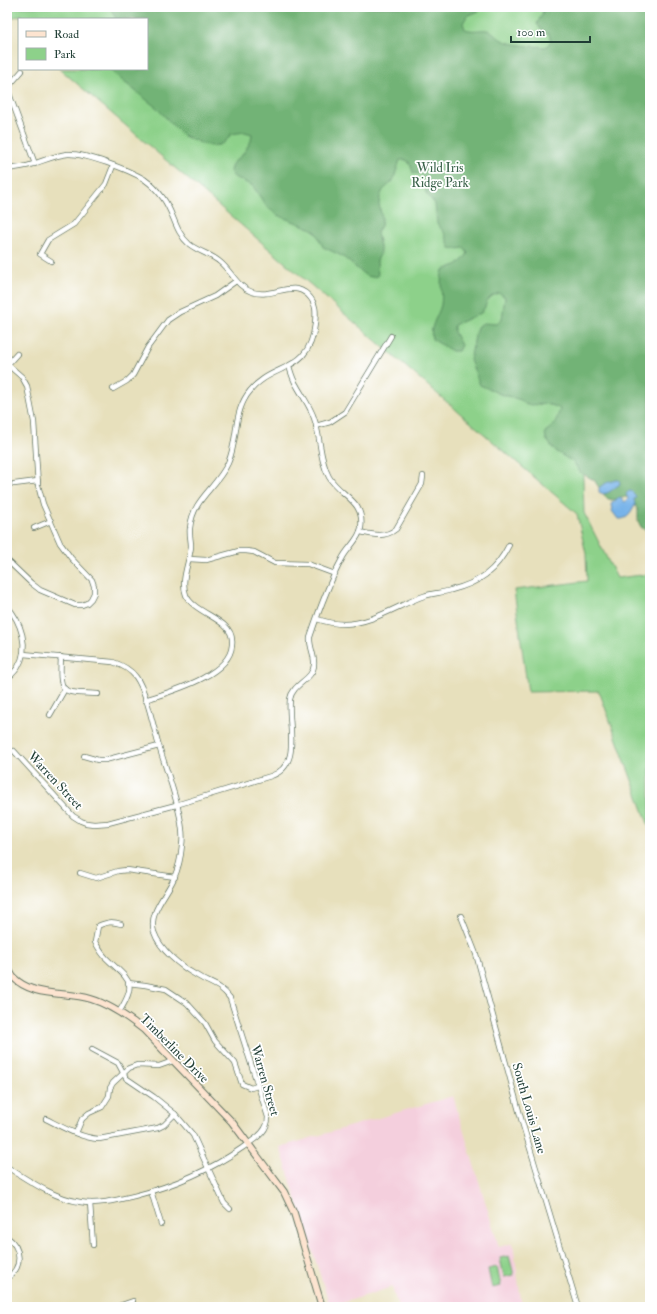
<svg xmlns="http://www.w3.org/2000/svg" width="657" height="1314" font-family="'IM FELL Double Pica',serif">
<rect width="100%" height="100%" fill="#fff"/>
<filter id="ink" filterUnits="userSpaceOnUse"><feTurbulence type="fractalNoise" baseFrequency=".025" numOctaves="2"/><feDisplacementMap in="SourceGraphic" scale="8" xChannelSelector="R" yChannelSelector="G"/><feConvolveMatrix kernelMatrix="1 2 1 2 8 2 1 2 1" color-interpolation-filters="sRGB"/></filter>
<filter id="wash" filterUnits="userSpaceOnUse"><feTurbulence type="fractalNoise" baseFrequency=".012" numOctaves="4" result="noise"/><feDisplacementMap in="SourceGraphic" scale="16" xChannelSelector="R" yChannelSelector="G"/><feGaussianBlur stdDeviation="0.9" result="paint"/><feColorMatrix in="noise" values="0 0 0 0 0 0 0 0 0 0 0 0 0 0 0 0 0 1.4 0 .05"/><feComposite in="paint" operator="in"/></filter>
<g filter="url(#wash)">
<rect width="100%" height="100%" fill="#e7e0bc"/>
<!-- built -->
<path fill="#f4cfdd" d="M453,1096L499,1247L513,1243L522,1307H398L392,1287L330,1307L280,1147Z"/>
<!-- green -->
<g fill="#8dd18a" stroke="#56875f">
<path d="M7,7H598L650,267L577,272L584,513L617,578L650,574V829L599,691L528,692L514,590L587,581L586,554L577,514L60,69H147V19H22V15L7,19Z"/>
<path d="M509,1256L514,1275L504,1277L500,1258Z"/>
<path d="M497,1267L501,1286L492,1288L488,1269Z"/>
</g>
<!-- forest -->
<path fill="#72b376" stroke="#487855" d="M110,7H483L479,11L467,16L463,23L465,29C474,32 479,29 487,30C494,31 496,37 502,40C514,46 533,46 546,47L551,41L549,34L542,30L537,24L543,12L540,7H650V534L641,527L638,521V510L632,500L626,497L612,500L606,498L594,480L581,473L573,462L555,451L546,439L545,432C554,426 557,420 560,409C550,402 538,405 526,405L521,400L500,394L480,385L470,360L477,327L483,323L497,324L502,319L505,297L499,293L492,296L487,301L485,307L481,313L454,325V332L461,345L458,351H452L432,339C429,326 438,317 441,305C443,293 439,282 443,270C454,266 462,264 468,253L464,248L457,249L450,248L445,234L437,223L435,204L426,193L425,179L420,174L413,173L411,166L407,160H400L393,181L383,190L380,197L379,204L382,218L381,226L377,232L380,247V254L377,261L378,276L371,277L365,275L342,256L323,247L316,232L310,228L277,215L266,206L253,186L234,177L230,171L232,164L243,154L251,141L252,134L245,132L231,134C222,150 208,147 194,140C190,138 184,137 180,133C172,125 165,116 157,108C142,96 126,84 111,71L110,69H147V19H116Z"/>
<!-- water -->
<g fill="#77b3e9" stroke="#4b788e">
<path d="M616,480H619L620,484C614,488 610,493 603,494L599,492V488C604,483 609,482 616,480Z"/>
<path d="M629,491H631L635,495L636,498L634,499L635,505C631,513 628,520 618,519L612,511L611,504L619,497L625,502L628,499L626,494Z"/>
</g>
</g>
<g filter="url(#ink)">
<g fill="none" stroke-linecap="round" stroke-linejoin="round">
<!-- street casing -->
<g stroke="#657664" stroke-width="6">
<g id="street">
<path d="M7,88L35,164"/>
<path d="M7,88L22,71"/>
<path d="M7,169C16,168 25,167 33,164C45,160 56,155 68,154C85,153 129,170 144,179C151,184 158,191 163,198C174,213 175,232 189,244C199,252 211,254 220,262C232,272 237,287 252,292C273,299 292,279 308,295C317,304 316,313 315,324C309,377 271,360 247,395C233,416 238,441 228,463C216,489 193,498 190,528C189,534 191,540 191,546C190,561 180,580 186,595C191,608 213,615 224,625C230,630 233,637 232,645C230,676 169,692 145,700"/>
<path d="M51,261L40,254L48,240L74,224L106,184L113,166"/>
<path d="M7,364L22,377L27,386L34,422L38,485L43,504L60,543L71,558L92,580L94,586V593L91,599L87,603L82,605H75L40,590L31,583L7,560"/>
<path d="M8,364L17,354"/>
<path d="M113,389L127,381L133,375L148,347L168,320L180,312L215,296L236,281"/>
<path d="M316,426L330,422L345,412L391,336"/>
<path d="M14,484L38,481"/>
<path d="M34,528L51,521"/>
<path d="M360,532C373,535 385,538 396,529L422,484L423,476"/>
<path d="M189,559L206,560L239,551H246L254,552L275,563L308,564L335,574"/>
<path d="M7,606C21,622 30,647 18,667C15,672 10,676 7,679"/>
<path d="M317,619C326,622 334,624 344,624C372,624 398,605 424,596C433,593 442,593 451,590C479,583 496,571 509,545"/>
<path d="M61,657C59,696 62,692 98,694"/>
<path d="M50,715L65,689"/>
<path d="M14,751L73,816L81,821L86,823L94,824L108,823L176,805L271,776C303,765 287,725 290,699C293,683 313,680 314,665C315,655 309,647 310,637C318,613 330,581 342,559C347,548 359,540 361,528C365,500 340,496 329,477C319,459 321,437 314,418C310,406 303,397 297,386C293,380 291,373 289,366"/>
<path d="M84,756L98,760H105L159,746"/>
<path d="M80,873L96,878L118,871L127,870L175,877"/>
<path d="M461,916L476,954L522,1122L578,1307"/>
<path d="M128,983L145,985L166,989L187,1003L205,1023L215,1041L235,1063L242,1084L251,1088L257,1086"/>
<path d="M119,1012C139,981 128,980 106,958C101,953 98,947 95,942L98,926C107,922 112,921 121,924"/>
<path d="M92,1049L118,1063L126,1078L154,1097L175,1114L193,1135L224,1203L230,1209"/>
<path d="M46,1119C62,1127 81,1138 99,1139L158,1128L164,1125L175,1114"/>
<path d="M76,1133L82,1119L89,1113L102,1107L109,1096L110,1088L113,1083L129,1068L137,1065L159,1066L173,1061"/>
<path d="M7,1167C30,1181 53,1198 80,1202C98,1205 117,1200 134,1196C173,1186 209,1171 242,1148C254,1139 268,1133 268,1117L230,998C220,984 210,984 196,975C180,966 160,950 154,932C148,912 167,895 174,878C179,867 181,856 182,845C186,821 166,770 159,746C153,726 147,693 136,677C130,669 122,665 113,662L23,654"/>
<path d="M151,1191L161,1224"/>
<path d="M90,1203L93,1245"/>
<path d="M7,1237C22,1248 23,1268 7,1278"/>
<path d="M116,1307L133,1301"/>
</g>
</g>
<!-- secondary casing -->
<g stroke="#657664" stroke-width="8">
<path id="secondary" d="M7,967C9,970 11,974 13,977C33,998 66,991 91,999C111,1005 129,1018 144,1030L232,1122L284,1192L294,1213L322,1307"/>
</g>
<!-- street -->
<use href="#street" stroke="#fff" stroke-width="4.5"/>
<!-- secondary -->
<use href="#secondary" stroke="#fde4d0" stroke-width="6"/>
</g>
</g>
<g text-anchor="middle" stroke-width="3.5" stroke-linejoin="round" paint-order="stroke">
<!-- park labels -->
<g font-size="13" fill="#3a624a" stroke="#fff">
<text x="440" y="172">Wild Iris<tspan x="440" dy="15">Ridge Park</tspan></text>
</g>
<!-- street labels -->
<g font-size="13" fill="#1f3d34" stroke="#fff">
<text transform="translate(56 780) rotate(47)" y="5">Warren Street</text>
<text transform="translate(175 1048) rotate(45)" y="5">Timberline Drive</text>
<text transform="translate(266 1080) rotate(74)" y="5">Warren Street</text>
<text transform="translate(530 1108) rotate(74)" y="5">South Louis Lane</text>
</g>
</g>
<!-- margin -->
<rect width="657" height="1314" fill="none" stroke="#fff" stroke-width="24"/>
<!-- legend -->
<rect x="18" y="18" width="130" height="52" fill="#ffffff" stroke="#a5b1ae"/>
<rect x="26" y="31" width="20" height="6" fill="#fde4d0" stroke="#a5b1ae"/>
<text x="54" y="38" font-size="12" fill="#1f3d34">Road</text>
<rect x="26" y="48" width="20" height="12" fill="#8dd18a" stroke="#a5b1ae"/>
<text x="54" y="58" font-size="12" fill="#1f3d34">Park</text>
<!-- scale -->
<path d="M511 36v6h79v-6" fill="none" stroke="#1f3d34" stroke-width="2"/>
<text x="517" y="36" font-size="12" fill="#1f3d34" stroke="#ffffff" stroke-width="3" paint-order="stroke">100 m</text>
</svg>
